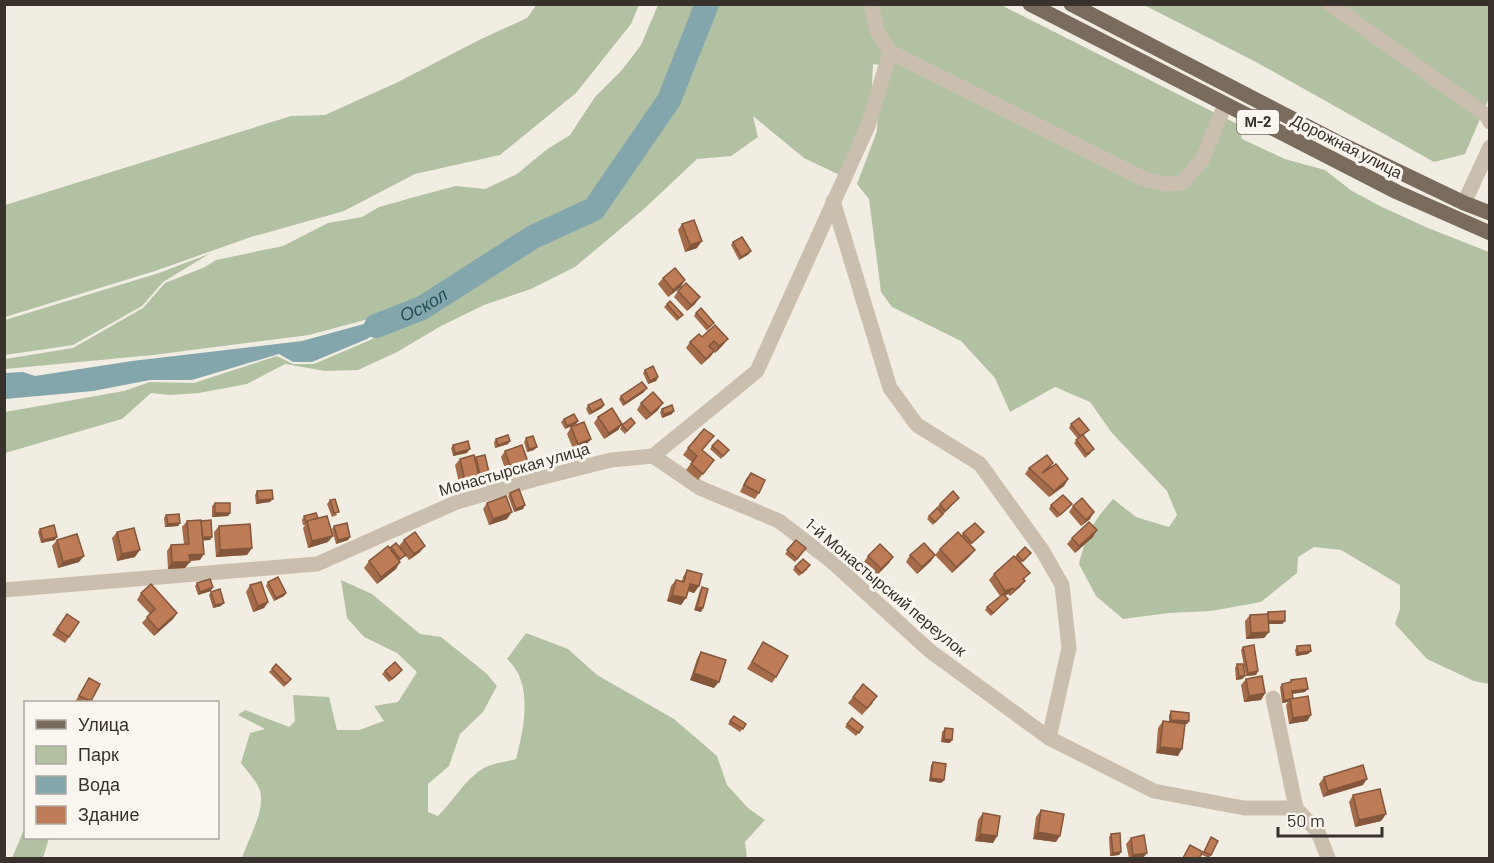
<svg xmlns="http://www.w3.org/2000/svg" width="1494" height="863" font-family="Barlow,sans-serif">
<rect width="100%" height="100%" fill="#f2ede2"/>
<!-- green -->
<g fill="#b3c1a3">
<path d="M537,4L639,5L631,24L576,93L500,155L415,174L344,211L251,237L155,271L5,317V205L291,116L325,115L398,82L479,40L527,18Z"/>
<path d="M658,5H697L656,103L589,203L533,229L431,295L376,317L309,335L153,355L5,369V359L73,348L143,308L165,283L205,267L216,260L283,246L328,223L362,217L379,207L429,193L456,186L485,189L517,174L546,150L570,135L595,97L622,70L641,45Z"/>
<path d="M711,5H1001L1239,125L1242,139L1285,159L1325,170L1352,191L1382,207L1428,228L1489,252V684L1474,681L1427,659L1395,624L1400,609V585L1341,550L1314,547L1298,557L1297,573L1261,602L1211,611L1169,613L1123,619L1096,596L1079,564C1087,533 1092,523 1113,499L1136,517L1169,527L1177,515L1167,491L1112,433L1090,402L1055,387L1010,412L995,378L961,341L892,307L881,292L869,199L857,184L877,131L879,65L873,64L870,128L848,179L804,158L753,116L758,137L731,156L697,159L644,209L575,267L531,289L484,305L441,326L397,352L358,370L325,371L285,364L247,384L199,393L170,395L151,393L122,419L5,453V412L124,391L150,382L194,383L277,356L293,364H314L368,341L424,312L536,242L598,212L672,102Z"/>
<path d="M1144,5H1489V98L1465,154L1434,162L1256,62Z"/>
<path d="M209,254L163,282L142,306L73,345L5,355V320L159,273Z"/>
<path d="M341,580L372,594L420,634L441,637L486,673L497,686L483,712L460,734L449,766L428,784V812L438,816C454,800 465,779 484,768C493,763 506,762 516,759C524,729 534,682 507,659L526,633L568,649L597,675L674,719L717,756L727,785L748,808L765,820L745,842L747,858H242C248,839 269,805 258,786C254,778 246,770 241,763L250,733L265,729L238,715L245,710L289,727L295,721L293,695L329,697L337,730H359L384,721L374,706L398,702L417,672L397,653L364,637L347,618Z"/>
<path d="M23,832H25L26,838H49L43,858H12Z"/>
</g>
<!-- water -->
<path fill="#83a6ad" d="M411,311L367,339L312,362H293L279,354L192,380H150L93,391L5,399V373L23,372L35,376L132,361L302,341Z"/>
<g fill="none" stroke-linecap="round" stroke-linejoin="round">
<!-- river -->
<path stroke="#83a6ad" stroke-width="24" id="s1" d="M376,326L422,308L533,237L594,209L669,100L707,4"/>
<!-- minor -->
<g stroke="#cabfaf" stroke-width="15">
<path d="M1330,4L1486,115L1490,122"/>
<path d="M890,52L1144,179L1165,184L1182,183L1202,160L1225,105"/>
<path d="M833,201L890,388L917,425L980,464L1042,550L1062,585L1069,648L1049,738"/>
<path d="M1464,203L1490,147"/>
<path d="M653,456L700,488L779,521L830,560L930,651L1049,738L1154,791L1244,808H1296"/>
<path d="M4,590L317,564L457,502L536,479L611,460L653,456L757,371L868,126L890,52L877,31L871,4"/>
<path d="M1273,698L1296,808L1318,832L1328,858"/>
</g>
<!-- major -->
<g stroke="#7a6b5f" stroke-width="15">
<path d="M1030,4L1397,192L1490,233"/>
<path d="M1071,4L1337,142L1464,203L1490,213"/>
</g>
</g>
<!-- wall -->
<g fill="#a36b4a">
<path d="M682,224L697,248L685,252L678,230Z"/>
<path d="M733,242L749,254L739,260L731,245Z"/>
<path d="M663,278L681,287L668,297L658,284Z"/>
<path d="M678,291L695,304L687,311L674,297Z"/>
<path d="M667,304L683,315L677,321L664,307Z"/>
<path d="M696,313L714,323L707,331L694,316Z"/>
<path d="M715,325L723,345L715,353L714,352L710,357L701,365L686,348L690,342L702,337Z"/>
<path d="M645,370L658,377L656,381L648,384L643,373Z"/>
<path d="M644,392L623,406L619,399L621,396Z"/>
<path d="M641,403L658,410L646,420L637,410Z"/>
<path d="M588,405L602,408L589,415L586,409Z"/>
<path d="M662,409L672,414L662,418L660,412Z"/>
<path d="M598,417L622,424L618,430L604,439L594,423Z"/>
<path d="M564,419L578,421L576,424L565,429L561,422Z"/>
<path d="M635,423L625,434L620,429L622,425Z"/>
<path d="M1071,424L1086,433L1083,436L1091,453L1085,458L1074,443L1078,439L1069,428Z"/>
<path d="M571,427L591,439L586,445L574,451L567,434Z"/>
<path d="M526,438L534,450L527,452L524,442Z"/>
<path d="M496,439L510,441L508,444L495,448L494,442Z"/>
<path d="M453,445L467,453L453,456L451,448Z"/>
<path d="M712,446L729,450L721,459L710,449Z"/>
<path d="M688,448L703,451L714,460L698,480L686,470L692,462L683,455Z"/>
<path d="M505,451L523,469L507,475L501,457Z"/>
<path d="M476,457L488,480L479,482L478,479L475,484L460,487L455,465L460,459H475Z"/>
<path d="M1029,468L1068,479L1064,486L1049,497L1025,474Z"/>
<path d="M751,473L759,493L755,499L740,492L746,479Z"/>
<path d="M257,491L270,502L256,504L255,495Z"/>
<path d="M510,493L523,509L514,512L508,496Z"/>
<path d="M959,498L933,525L927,519L929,516L940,511L937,507L940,504Z"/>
<path d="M330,500L337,515L332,517L327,504Z"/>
<path d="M215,503L230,513L228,516L212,517V506Z"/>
<path d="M487,503L507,519L489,525L483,509Z"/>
<path d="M1072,504L1057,518L1049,509L1051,505Z"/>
<path d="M1073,506L1090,519L1081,526L1069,512Z"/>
<path d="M166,515L180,523L178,526L165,527L164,518Z"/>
<path d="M304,516L318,518L328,542L308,548L303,528L305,525H303L302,520Z"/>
<path d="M187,521L212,537L210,540H203L200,560L190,561L185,568L168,569L167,551L171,545L184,544L182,527Z"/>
<path d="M219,526L252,548L247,555L216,557L214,532Z"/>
<path d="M334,526L350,537L348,540L336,544L332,529Z"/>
<path d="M40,529L55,540L41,543L38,532Z"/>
<path d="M117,532L135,557L117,561L112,538Z"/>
<path d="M984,532L970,545V556L952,573L935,555L940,549L962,535L963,533Z"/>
<path d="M1093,537L1075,553L1067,544L1072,538Z"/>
<path d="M57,540L79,562L58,568L52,546Z"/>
<path d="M404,540L420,552L409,560L405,555L399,561L396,569L377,584L364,568L369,561L391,547L399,546Z"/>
<path d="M796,540L806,548L795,562L785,554Z"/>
<path d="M1031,553L1021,563L1025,581L1020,587L1010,596L1008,594L1005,596L1008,599L991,616L985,610L987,607L1000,596L989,580L994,574L1017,555Z"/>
<path d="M910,555H935L931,561L917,574L906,562Z"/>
<path d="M868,556L893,557L889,563L877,575L864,562Z"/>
<path d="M795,567L808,569L799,576L793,570Z"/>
<path d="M687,570L699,586L694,593L688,591L681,605L667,601L671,586L676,580L682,581L683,577Z"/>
<path d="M268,582L286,593L284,596L274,601L266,586Z"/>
<path d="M197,583L211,591L198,595L195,586Z"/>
<path d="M250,585L268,602L264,608L253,612L246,592Z"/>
<path d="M702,587L703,608L701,612L694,610L700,590Z"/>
<path d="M211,592L221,606L213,608L209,595Z"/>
<path d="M141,593L177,613L173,619L154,636L142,623L150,614L137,600Z"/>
<path d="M1268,612L1285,621L1282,624H1268L1269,632L1264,638L1246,639L1245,621L1250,615L1266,614Z"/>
<path d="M67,614L79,622L65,643L52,635Z"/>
<path d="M763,642L776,677L772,683L747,669Z"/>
<path d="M1297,646L1311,651L1308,654L1296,656L1295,650Z"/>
<path d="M1243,647L1258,671L1256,675L1246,676L1241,650Z"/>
<path d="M701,652L714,688L690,680L697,659Z"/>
<path d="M1237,664L1245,676L1242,679L1236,680L1235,668Z"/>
<path d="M272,669L288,682L284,687L269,672Z"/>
<path d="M385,671L400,673L389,682L382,674Z"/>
<path d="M89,678L91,701L90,702H75Z"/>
<path d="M1246,679L1265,693L1261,700L1244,702L1241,685Z"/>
<path d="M1291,680L1305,692L1292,694L1293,699L1311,715L1307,721L1289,724L1286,705L1288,702L1282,703L1280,687L1282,684L1289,683Z"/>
<path d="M853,697L873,703L862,715L848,703Z"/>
<path d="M1171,711L1189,721L1187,724H1185L1178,756L1156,753L1158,728L1163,721L1169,722V715Z"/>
<path d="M734,716L746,724L740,732L728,724Z"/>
<path d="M852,718L863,727L856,736L845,727Z"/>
<path d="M945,728L950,743L941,742L942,732Z"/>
<path d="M933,762L944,780L941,783L929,781L931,765Z"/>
<path d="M1324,777L1363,785L1323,797L1319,784Z"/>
<path d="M1353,795L1386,814L1381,821L1355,827L1349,802Z"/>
<path d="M1041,810L1056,842L1033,839L1036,817Z"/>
<path d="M983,813L997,836L993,843L975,841L978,820Z"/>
<path d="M1111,834L1121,852L1119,855L1110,856L1109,837Z"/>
<path d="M1211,837V855L1209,858L1202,855Z"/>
<path d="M1131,838L1143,858H1129L1126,844Z"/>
</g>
<!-- shaded-wall -->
<g fill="#84573c">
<path d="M702,241L697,248L685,252L690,245Z"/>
<path d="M751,251L749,254L739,260L741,257Z"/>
<path d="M685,280L681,287L668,297L673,290Z"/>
<path d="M700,297L695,304L687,311L691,305Z"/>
<path d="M728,339L723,345L715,353L719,346Z"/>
<path d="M714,351L710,357L701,365L706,359Z"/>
<path d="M658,377L656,381L648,384L650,381Z"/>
<path d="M647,388L644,392L623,406L625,403Z"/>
<path d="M663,403L658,410L646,420L651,414Z"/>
<path d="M604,405L602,408L589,415L592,412Z"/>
<path d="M674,411L672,414L662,418L664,414Z"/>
<path d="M578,421L576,424L565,429L567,426Z"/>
<path d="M622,424L618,430L604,439L609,433Z"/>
<path d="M591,439L586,445L574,451L578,444Z"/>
<path d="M510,441L508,444L495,448L498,445Z"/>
<path d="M537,447L534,450L527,452L529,449Z"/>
<path d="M470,449L467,453L453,456L455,453Z"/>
<path d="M528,462L523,469L507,475L511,468Z"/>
<path d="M479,477L475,484L460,487L465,481Z"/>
<path d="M490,477L488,480L479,482L481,479Z"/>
<path d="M1068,479L1064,486L1049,497L1054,491Z"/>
<path d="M273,499L270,502L256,504L258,500Z"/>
<path d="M525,505L523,509L514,512L516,509Z"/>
<path d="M512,512L507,519L489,525L493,519Z"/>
<path d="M1094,512L1090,519L1081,526L1086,520Z"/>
<path d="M215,513H230L228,516L212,517Z"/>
<path d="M180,523L178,526L165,527L168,524Z"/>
<path d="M1097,530L1093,537L1075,553L1079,546Z"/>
<path d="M333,536L328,542L308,548L312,541Z"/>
<path d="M57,537L55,540L41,543L43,540Z"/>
<path d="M202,537H212L210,540L200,541Z"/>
<path d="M350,537L348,540L336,544L338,540Z"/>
<path d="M425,546L420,552L409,560L414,554Z"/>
<path d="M252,548L247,555L216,557L220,550Z"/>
<path d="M140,550L135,557L117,561L122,554Z"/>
<path d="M975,550L970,556L952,573L956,567Z"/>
<path d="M204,554L200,560L185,561L189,555Z"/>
<path d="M935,555L931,561L917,574L922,567Z"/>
<path d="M84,556L79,562L58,568L63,562Z"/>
<path d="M893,557L889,563L877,575L881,569Z"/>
<path d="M172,562H190L185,568L168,569Z"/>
<path d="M400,562L396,569L377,584L381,577Z"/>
<path d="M1025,581L1020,587L1010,596L1015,590Z"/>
<path d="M690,584L699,586L694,593L685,590Z"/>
<path d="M213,587L211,591L198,595L200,592Z"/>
<path d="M1013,588L1008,594L1001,597L1005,591Z"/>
<path d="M286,593L284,596L274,601L276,598Z"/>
<path d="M672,595L686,598L681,605L667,601Z"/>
<path d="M268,602L264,608L253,612L258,606Z"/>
<path d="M224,603L221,606L213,608L215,605Z"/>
<path d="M697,607L703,608L701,612L694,610Z"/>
<path d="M177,613L173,619L154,636L158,630Z"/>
<path d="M1268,621H1285L1282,624H1265Z"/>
<path d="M1269,632L1264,638L1246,639L1251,633Z"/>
<path d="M1311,651L1308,654L1296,656L1298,653Z"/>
<path d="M1258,671L1256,675L1246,676L1248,673Z"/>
<path d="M694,673L719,682L714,688L690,680Z"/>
<path d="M1239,676H1245L1242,679L1236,680Z"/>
<path d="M1308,689L1305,692L1290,694L1292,691Z"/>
<path d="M1265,693L1261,700L1244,702L1249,696Z"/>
<path d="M1290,699L1288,702L1282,703L1284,700Z"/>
<path d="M1311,715L1307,721L1289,724L1293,718Z"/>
<path d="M1171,720L1189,721L1187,724L1168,723Z"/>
<path d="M944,739L952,740L950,743L941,742Z"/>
<path d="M1160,747L1182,749L1178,756L1156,753Z"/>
<path d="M931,778L944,780L941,783L929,781Z"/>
<path d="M1367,779L1363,785L1323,797L1328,791Z"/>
<path d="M1386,814L1381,821L1355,827L1359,820Z"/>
<path d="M1038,832L1060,836L1056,842L1033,839Z"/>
<path d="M980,834L997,836L993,843L975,841Z"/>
<path d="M1121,852L1119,855L1110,856L1113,853Z"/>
<path d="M1147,853L1143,858H1131L1133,855Z"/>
</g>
<!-- building -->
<g fill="#bd7c56" stroke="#84573c" stroke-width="1.5">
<path d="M694,220L702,241L690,245L682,224Z"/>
<path d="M742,237L751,251L741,257L733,242Z"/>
<path d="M675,268L685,280L673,290L663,278Z"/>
<path d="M686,283L700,297L691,305L678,291Z"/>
<path d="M670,301L683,315L679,318L667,304Z"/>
<path d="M701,308L714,323L709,327L696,313Z"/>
<path d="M715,325L728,339L719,346L714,341L709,346L714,351L706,359L690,342L699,334L702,337Z"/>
<path d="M653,366L658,377L650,381L645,370Z"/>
<path d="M642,382L647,388L625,403L621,396Z"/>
<path d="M653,392L663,403L651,414L641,403Z"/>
<path d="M601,399L604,405L592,412L588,405Z"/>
<path d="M672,405L674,411L664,414L662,409Z"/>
<path d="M612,408L622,424L609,433L598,417Z"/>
<path d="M574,414L578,421L567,426L564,419Z"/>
<path d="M631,418L635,423L627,431L622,425Z"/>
<path d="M1079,418L1089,430L1080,436L1071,424Z"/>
<path d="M584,422L591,439L578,444L571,427Z"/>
<path d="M704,429L714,436L702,450L714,460L703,474L691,464L697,456L688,448Z"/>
<path d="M508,435L510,441L498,445L496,439Z"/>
<path d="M1083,435L1094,449L1087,454L1076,440Z"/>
<path d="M533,436L537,447L529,449L526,438Z"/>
<path d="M718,440L729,450L723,456L712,446Z"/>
<path d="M468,441L470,449L455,453L453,445Z"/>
<path d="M522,445L528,462L511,468L505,451Z"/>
<path d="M474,455L479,477L465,481L460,459Z"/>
<path d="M485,455L490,477L481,479L476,457Z"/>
<path d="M1047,455L1053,463L1042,473L1056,464L1068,479L1054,491L1029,468Z"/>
<path d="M751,473L765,480L759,493L744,485Z"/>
<path d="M519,489L525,505L516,509L510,493Z"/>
<path d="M272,490L273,499L258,500L257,491Z"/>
<path d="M953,491L959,498L945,511L940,504Z"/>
<path d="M1063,495L1072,504L1060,515L1051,505Z"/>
<path d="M506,496L512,512L493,519L487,503Z"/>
<path d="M1082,498L1094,512L1086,520L1073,506Z"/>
<path d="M335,499L339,512L334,513L330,500Z"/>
<rect x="215" y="503" width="15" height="10"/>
<path d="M937,508L943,514L935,522L929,516Z"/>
<path d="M316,513L318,518L306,522L304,516Z"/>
<path d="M179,514L180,523L168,524L166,515Z"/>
<path d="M327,516L333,536L312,541L307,521Z"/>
<path d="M201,520L204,554L189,555L190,562H172L171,545L189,544L187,521Z"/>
<path d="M211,520L212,537H203L201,521Z"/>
<path d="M1089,522L1097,530L1079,546L1072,538Z"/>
<path d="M347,523L350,537L338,540L334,526Z"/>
<path d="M975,523L984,532L972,543L963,533Z"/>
<path d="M250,524L252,548L220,550L219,526Z"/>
<path d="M54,525L57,537L43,540L40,529Z"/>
<path d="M134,528L140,550L122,554L117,532Z"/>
<path d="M415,532L425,546L414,554L404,540Z"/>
<path d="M958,532L975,550L956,567L940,549Z"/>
<path d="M77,534L84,556L63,562L57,540Z"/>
<path d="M796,540L806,548L797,559L787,550Z"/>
<path d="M396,543L406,555L400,559L391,547Z"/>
<path d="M924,543L935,555L922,567L910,555Z"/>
<path d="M880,544L893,557L881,569L868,556Z"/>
<path d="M388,546L400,562L381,577L369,561Z"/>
<path d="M1025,547L1031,553L1023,561L1017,555Z"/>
<path d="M1014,556L1030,573L1023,579L1025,581L1015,590L1013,588L1005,591L994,574Z"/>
<path d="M803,559L810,565L802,573L795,567Z"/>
<path d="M687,570L702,574L699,586L690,584L686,598L672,595L676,580L684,582Z"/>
<path d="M278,577L286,593L276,598L268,582Z"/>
<path d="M210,579L213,587L200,592L197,583Z"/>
<path d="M261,582L268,602L258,606L250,585Z"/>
<path d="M151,584L177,613L158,630L147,617L155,609L141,593Z"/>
<path d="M702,587L708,589L703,608L697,607Z"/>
<path d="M220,589L224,603L215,605L211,592Z"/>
<path d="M1003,594L1008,599L993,613L987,607Z"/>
<path d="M1285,611V621H1268V612Z"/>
<path d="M67,614L79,622L69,637L57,629Z"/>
<path d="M1268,614L1269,632L1251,633L1250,615Z"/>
<path d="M763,642L788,656L776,677L752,662Z"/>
<path d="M1254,645L1258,671L1248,673L1243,647Z"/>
<path d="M1310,645L1311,651L1298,653L1297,646Z"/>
<path d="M701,652L726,660L719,682L694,673Z"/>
<path d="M395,662L402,670L392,679L385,671Z"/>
<path d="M276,664L291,679L286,684L272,669Z"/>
<path d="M1237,664H1243L1245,676H1239Z"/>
<path d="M1262,676L1265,693L1249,696L1246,679Z"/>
<path d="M89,678L100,684L91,701L79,696Z"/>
<path d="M1306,678L1308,689L1292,691L1293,699L1284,700L1282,684L1291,682V680Z"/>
<path d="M863,684L877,696L867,708L853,697Z"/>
<path d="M1308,696L1311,715L1293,718L1290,699Z"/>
<path d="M1171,711L1189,713V721L1171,720Z"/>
<path d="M734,716L746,724L743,729L730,721Z"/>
<path d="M852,718L863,727L859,733L847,724Z"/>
<path d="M1163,721L1185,724L1182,749L1160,747Z"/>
<path d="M945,728L953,729L952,740L944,739Z"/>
<path d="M933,762L946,764L944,780L931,778Z"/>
<path d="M1363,765L1367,779L1328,791L1324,777Z"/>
<path d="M1380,789L1386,814L1359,820L1353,795Z"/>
<path d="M1041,810L1064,814L1060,836L1038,832Z"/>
<path d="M983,813L1000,816L997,836L980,834Z"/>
<path d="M1120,833L1121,852L1113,853L1111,834Z"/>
<path d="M1144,835L1147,853L1133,855L1131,838Z"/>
<path d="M1211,837L1218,841L1211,855L1204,852Z"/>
<path d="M1190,845L1203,852L1199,858H1183Z"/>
</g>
<g text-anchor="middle" stroke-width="6" stroke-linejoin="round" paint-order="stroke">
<!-- shield labels -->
<rect fill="#faf6ef" stroke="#736d66" stroke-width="1.5" x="1237" y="110" width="42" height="24" rx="4.5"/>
<g font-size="15" font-weight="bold" fill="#39322c">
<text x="1258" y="127">М-2</text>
</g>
<!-- street labels -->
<g font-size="16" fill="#39322c" stroke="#faf6ef">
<text transform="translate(1347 146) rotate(27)" y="6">Дорожная улица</text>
<text transform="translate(514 469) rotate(-16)" y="6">Монастырская улица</text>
<text transform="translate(886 587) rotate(40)" y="6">1-й Монастырский переулок</text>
</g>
<!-- water labels -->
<g font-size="18" font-style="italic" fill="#244e58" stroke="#faf6ef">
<text dy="6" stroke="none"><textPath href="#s1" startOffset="52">Оскол</textPath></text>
</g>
</g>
<!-- border -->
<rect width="1494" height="863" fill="none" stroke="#39322c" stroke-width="12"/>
<!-- legend -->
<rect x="24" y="701" width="195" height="138" fill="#faf6ef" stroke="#ada8a1" stroke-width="1.5"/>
<rect x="36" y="720" width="30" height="9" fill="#7a6b5f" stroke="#ada8a1" stroke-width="1.5"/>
<text x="78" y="731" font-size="18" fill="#39322c">Улица</text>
<rect x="36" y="746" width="30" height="18" fill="#b3c1a3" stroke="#ada8a1" stroke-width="1.5"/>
<text x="78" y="761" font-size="18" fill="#39322c">Парк</text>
<rect x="36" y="776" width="30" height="18" fill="#83a6ad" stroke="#ada8a1" stroke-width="1.5"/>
<text x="78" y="791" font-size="18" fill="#39322c">Вода</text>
<rect x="36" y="806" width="30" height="18" fill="#bd7c56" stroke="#ada8a1" stroke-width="1.5"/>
<text x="78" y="821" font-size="18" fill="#39322c">Здание</text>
<!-- scale -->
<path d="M1278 827v9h104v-9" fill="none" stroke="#39322c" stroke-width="3"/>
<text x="1287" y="827" font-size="18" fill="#39322c" stroke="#faf6ef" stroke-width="4.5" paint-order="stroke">50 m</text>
</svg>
